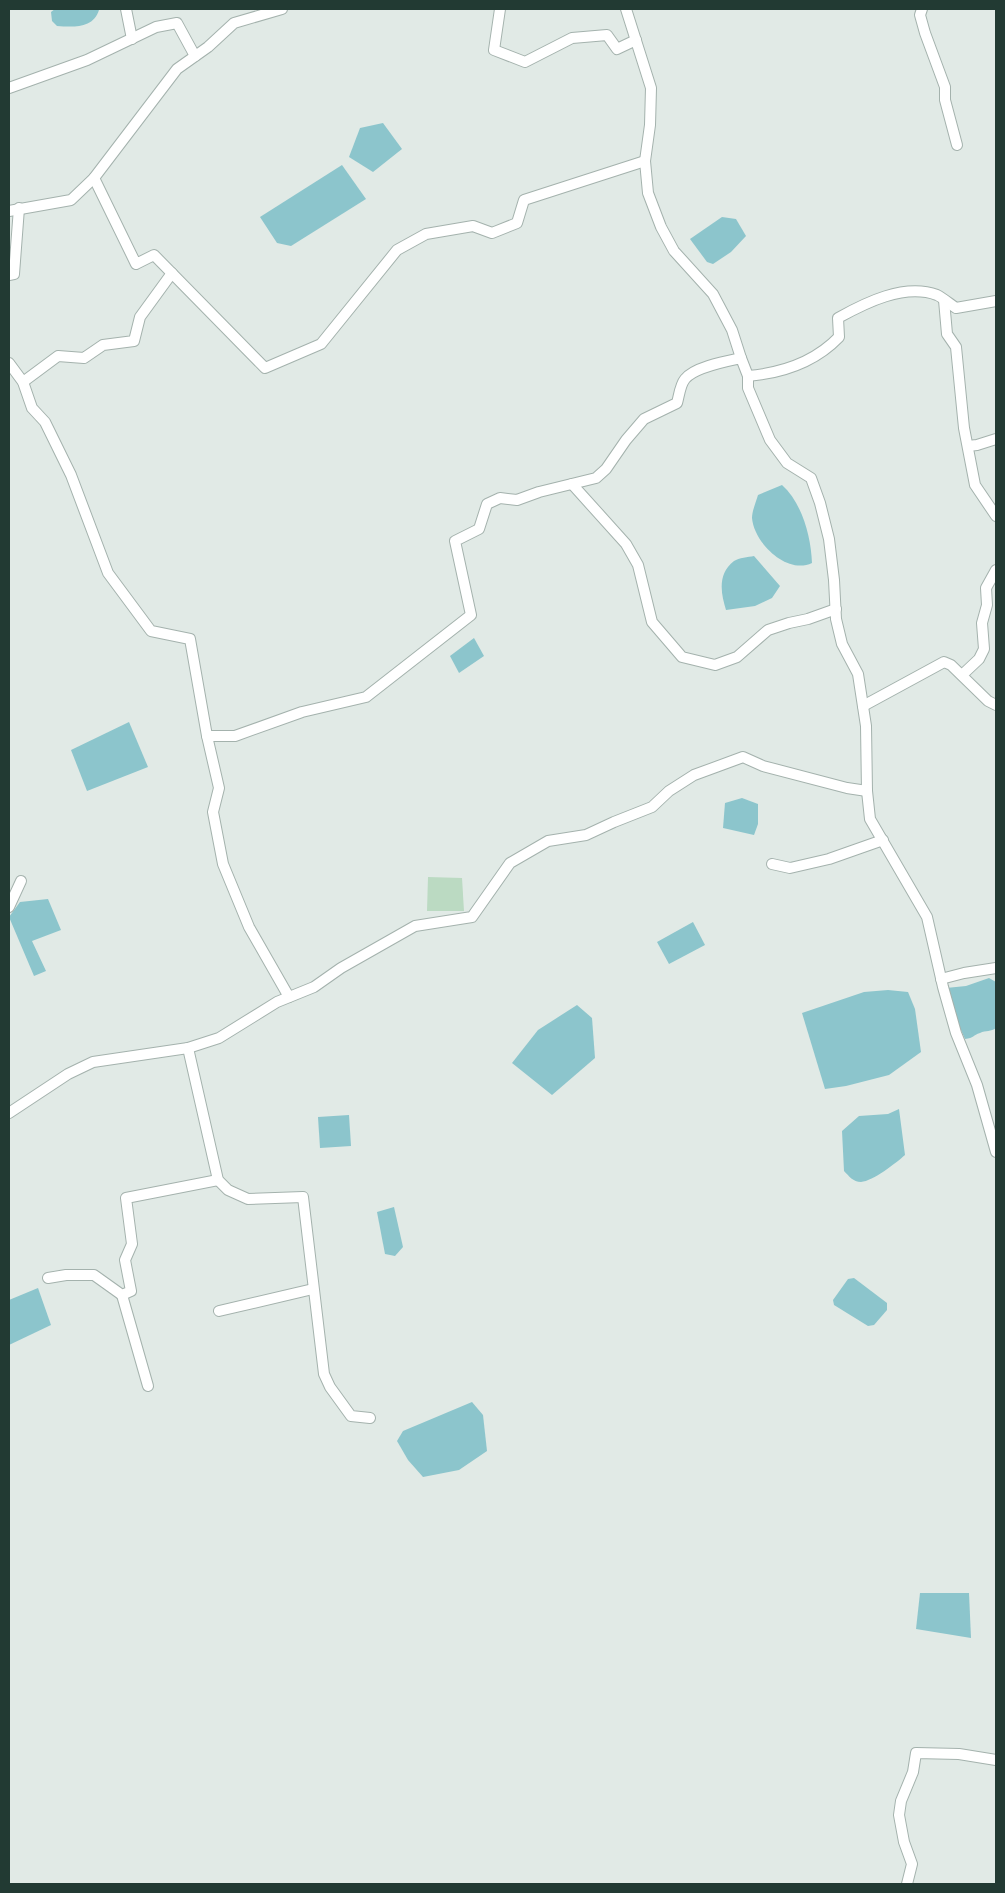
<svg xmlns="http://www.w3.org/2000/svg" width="1005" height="1893" font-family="Rubik,sans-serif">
<rect width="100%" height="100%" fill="#e1eae6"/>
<!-- green -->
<path fill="#bbdac2" d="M428,877L462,878L464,911H427Z"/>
<!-- water -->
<g fill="#8cc5cc">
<path d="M55,9H99V10C93,29 73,27 57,26L52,21L51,12Z"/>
<path d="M383,123L402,149L373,172L349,157L360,128Z"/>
<path d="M342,165L366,199L291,246L277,243L260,217Z"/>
<path d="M722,217L736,219L746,236L731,252L713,264L707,262L690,239Z"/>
<path d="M782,485C802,503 811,536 812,563C787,575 754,543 752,518C752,511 756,502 758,495Z"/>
<path d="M754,556L780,586L772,598L755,606L726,610C721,594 717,574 734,561C739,558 748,557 754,556Z"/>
<path d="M474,638L484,656L459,673L450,656Z"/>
<path d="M129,722L148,767L87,791L71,750Z"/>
<path d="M742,798L758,804V824L754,835L723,828L725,803Z"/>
<path d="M48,899L61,930L32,941L46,971L34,976L9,917L20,902Z"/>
<path d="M693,922L705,945L669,964L657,942Z"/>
<path d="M989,978L996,982V1028C991,1032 986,1030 980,1033C973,1035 974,1038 965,1039L954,1014L946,988L966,986Z"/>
<path d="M888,990L908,992L915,1009L921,1052L889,1075L846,1086L825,1089L802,1013L864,992Z"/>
<path d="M577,1005L592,1018L595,1058L552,1095L512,1063L538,1030Z"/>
<path d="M899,1109L905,1155C896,1163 873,1181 861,1182C853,1182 849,1176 844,1171L842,1131L859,1116L888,1114Z"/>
<path d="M349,1115L351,1146L320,1148L318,1117Z"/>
<path d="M394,1207L403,1247L395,1256L385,1254L377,1212Z"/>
<path d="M854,1278L887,1303V1310L874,1325L868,1326L834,1305L833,1300L848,1279Z"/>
<path d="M38,1288L51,1325L9,1345V1300Z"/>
<path d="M472,1402L483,1415L487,1451L459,1470L423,1477L408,1460L397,1441L403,1431Z"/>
<path d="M920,1593H969L971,1638L916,1629Z"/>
</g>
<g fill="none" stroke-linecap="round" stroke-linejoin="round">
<!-- minor casing -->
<g stroke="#a4b2ad" stroke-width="12">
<g id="minor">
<path d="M126,9L132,39"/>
<path d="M500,9L494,50L525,62L572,38L607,35L617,49L636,40"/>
<path d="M626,9L651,88L650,125L645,161L648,193L661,227L674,251L713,294L732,330L741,358"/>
<path d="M922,9L920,15L925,33L945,87V100L957,145"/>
<path d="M9,88L87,60L156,27L177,23L195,56"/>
<path d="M94,178L136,264L154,255L265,368L321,344L397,250L426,234L473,226L492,233L517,223L524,200L645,161"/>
<path d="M9,211L71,200L94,178L177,69L208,47L234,23L282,9"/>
<path d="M9,275L14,274L19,208"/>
<path d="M944,300L947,334L956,347L964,428L975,485L996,516"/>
<path d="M9,363L23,382L32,408L45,422L71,475L108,573L151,631L190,639L207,736L219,788L213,812L223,864L249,927L289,997"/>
<path d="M748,376C782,373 815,362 839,337L838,318C865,303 904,283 937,295C943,298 950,304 956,308L996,301"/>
<path d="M23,382L58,356L84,358L103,345L134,341L140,317L172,273"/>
<path d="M968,446L977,445L996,439"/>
<path d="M572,484L626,544L638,565L652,622L682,657L715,665L737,657L768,630L789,623L808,619L836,609"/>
<path d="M962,675L979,659L984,649L982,623L987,605L986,588L996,570"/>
<path d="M863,706L944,662L951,665L988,701L996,705"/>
<path d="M207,736H235L302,712L366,697L471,615L455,541L479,529L487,504L500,498L517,500L539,492L596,478L606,469L626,440L644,419L677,403C679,396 680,385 685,379C694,367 727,361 741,358L748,376V388L770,440L787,463L811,478L820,503L829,539L834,580L836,619L842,644L858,674L866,726L867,791L870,819L927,917L943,987L956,1033L977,1085L996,1152"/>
<path d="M772,864L790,868L829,859L883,840"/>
<path d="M9,907L21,881"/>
<path d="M941,979L964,973L996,968"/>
<path d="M188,1048L218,1180L228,1190L248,1199L303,1197L324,1374L330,1387L351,1416L370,1418"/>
<path d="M9,1113L68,1074L93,1062L188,1048L219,1038L277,1002L314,987L341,968L415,926L472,917L510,863L548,841L586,835L614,822L652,807L669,791L694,775L743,757L763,766L847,788L867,791"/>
<path d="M48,1278L66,1275H94L122,1295L131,1291L125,1260L132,1244L126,1198L218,1180"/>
<path d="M122,1295L148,1386"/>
<path d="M219,1311L313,1289"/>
<path d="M907,1884L912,1864L904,1842L899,1815L901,1801L913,1772L916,1753L959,1754L996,1760"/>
</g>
</g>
<!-- minor -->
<use href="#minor" stroke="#fff" stroke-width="10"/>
</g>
<!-- border -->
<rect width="1005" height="1893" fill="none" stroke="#223a33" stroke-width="20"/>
</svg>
